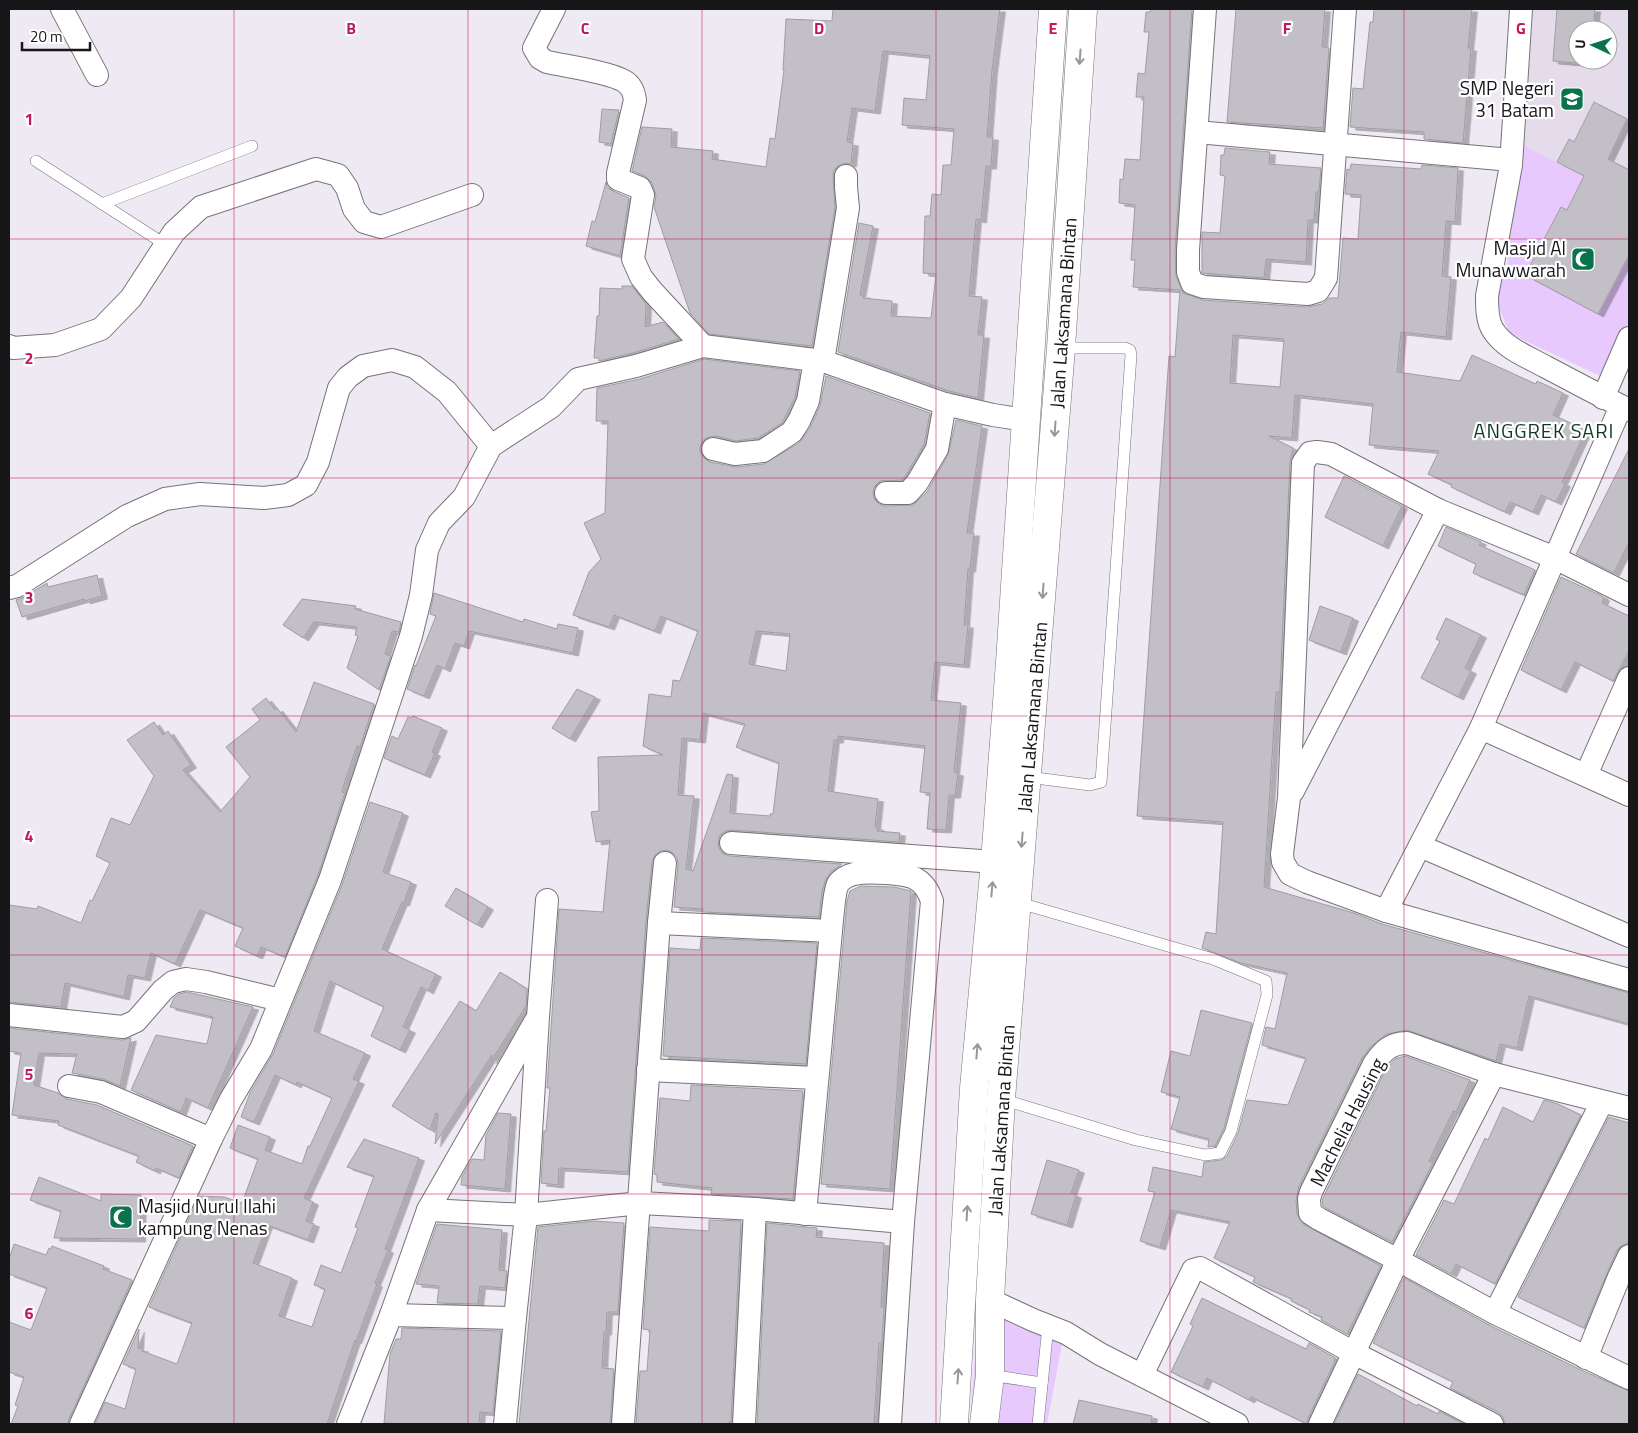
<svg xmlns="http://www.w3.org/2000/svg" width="1638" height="1433" font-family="'Titillium Web',sans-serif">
<defs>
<filter id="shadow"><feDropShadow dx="5.5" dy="3" stdDeviation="0" flood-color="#0004"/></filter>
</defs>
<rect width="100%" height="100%" fill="#eee9f2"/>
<!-- built -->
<path fill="#e4dceb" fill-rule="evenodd" d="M1521,9H1629V201L1513,139ZM1578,30H1608V60H1578Z"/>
<!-- green -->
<g fill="#e7c9fd">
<path d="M1513,139L1629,201V331L1609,380L1510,334L1490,287L1507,275Z"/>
<path d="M979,1300L1064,1333L1047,1424H970Z"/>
</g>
<!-- building -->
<g fill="#c3bfc7" stroke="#a09ca4" fill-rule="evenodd" filter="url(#shadow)">
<path d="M833,9H1000L992,70L987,137H993L991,166H986L981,220L976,219L969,296L982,297L978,335H984L978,398L949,391L838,352L859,223L873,226L860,295H864L863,298L892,301L891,316L931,318L936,274L923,273L925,216H930L932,194L941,195L943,165H951L954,129L902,125L904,98L926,100L930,56L883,51L875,111L852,108L847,142L853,143L851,164L846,163L839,165L834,170L833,176L835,208L812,346L709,334L690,313L654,207L656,196L652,183L645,176L632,171L642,127L672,129L671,147L713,151L712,159L766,167L770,138L775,139L784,70H783L786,19L832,21Z"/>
<path d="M1151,9H1192L1175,250L1176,276L1183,293L1203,300L1307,307L1322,304L1329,298H1338L1343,238L1358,239L1361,195L1345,194L1347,169L1350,170L1351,164L1421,169L1422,165L1458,168L1455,222L1446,221L1442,276L1451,277L1446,337L1401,332L1397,372L1460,381L1472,355L1536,384L1537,381L1563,393L1553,415L1586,430L1562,482L1565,484L1556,502L1541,495L1533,512L1510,502L1505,512L1451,487L1452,485L1428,474L1439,451L1369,445L1373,404L1295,395L1292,438L1269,436L1293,448L1290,462L1280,689V692H1276L1264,887L1354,913L1382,924L1629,993V1024L1529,996L1517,1048L1500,1044L1496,1061L1407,1030L1387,1034L1370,1047L1362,1058L1299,1186L1296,1200L1297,1214L1303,1224L1381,1266L1347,1334L1321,1320L1322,1317L1309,1312L1310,1310L1291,1301L1292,1299L1253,1282L1255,1277L1214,1258L1230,1222L1171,1210L1160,1247L1140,1241L1155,1192L1148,1191L1153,1167L1202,1177L1204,1162L1221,1160L1227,1156L1238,1133L1247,1100L1288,1105L1306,1058L1262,1045L1266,1027L1275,1029L1287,973L1241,963L1202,948L1206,932L1216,934L1223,822L1137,816L1169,356L1175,357L1180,290L1133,287L1135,260H1131L1135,205L1119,203L1120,179L1123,180L1125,159L1140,160L1144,97H1136L1138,73L1145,74L1149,32H1144L1146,12H1150ZM1233,335L1284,339L1280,387L1230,383Z"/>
<path d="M1236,9H1325L1322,47L1329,48L1323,128L1227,122Z"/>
<path d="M1374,9H1472L1468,48H1471L1463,143L1424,139V132L1350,127L1353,88L1363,89L1370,22H1373Z"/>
<path d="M1557,9H1595L1593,30H1578V60H1591L1590,64L1553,61Z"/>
<path d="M1594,102L1627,119L1608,159L1629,170V255L1598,314L1525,275L1561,207L1567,210L1584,176L1557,162L1569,139L1574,142Z"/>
<path d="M602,109L619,110L611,144L599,142Z"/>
<path d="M1225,148L1270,152L1269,164L1321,168L1319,192H1316L1314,220H1308L1306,262L1266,259L1264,278L1202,273V232L1220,233L1225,176L1220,175L1221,155H1224Z"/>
<path d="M606,182L607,187L613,191L629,198L620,256L586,246L592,221L595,222Z"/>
<path d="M622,286H632L646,304L645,327L663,322L679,339L633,353L599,361V358H594L597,316H599L600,288L622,289Z"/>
<path d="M704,359L800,371L795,397L782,423L758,438L736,441L716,436L709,437L703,440L700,447V452L704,458L710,462L736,467L764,464L799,443L810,428L820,406L826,376L930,413L924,444L906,475L902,480L880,481L874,487L873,493L874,499L879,504L886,506L913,505L927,492L948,455L956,420L982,426L967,533H974L970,569H968L964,625H968L964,665L935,662L931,700L961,703L954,772L958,773L955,795H949L946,830L927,829L930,793L920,792L925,746L838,736V740H834L828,791L878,799L875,827H878L877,831L900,833L899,842L732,830L726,831L720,835L718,842L719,848L723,854L730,856L842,864L832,871L826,879L822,891L819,917L703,912V909L674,907L678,864L677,858L673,853L667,850L660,851L655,855L652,862L646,922L628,1172L559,1168L558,1185L541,1183L544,1131H546L550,1088H547L559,909L603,912L610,840L596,842L591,812L599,811L598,757L663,755L643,746L649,694L671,697L673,680L680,681L698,631L661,616L655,631L614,615L609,627L573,615L589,572L601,559L584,523L605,513L608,421H596L597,388L640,379ZM756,631L790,634L786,671L749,664ZM703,713L745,724L736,747L779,763L773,814H770V816L730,813L733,775L727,774L693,871L686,869L694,796L678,795L682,738L700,740Z"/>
<path d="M1629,449V542L1614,573L1576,554Z"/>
<path d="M1344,476L1402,506L1383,546L1325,517Z"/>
<path d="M1446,527L1481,542L1479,545L1535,570L1524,595L1473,573L1476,564L1438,546Z"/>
<path d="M97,575L102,596L85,601L84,599L22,617L16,600L24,597L47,583L48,587Z"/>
<path d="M1561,577L1602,596L1604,598L1602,603L1629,616V651L1613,681L1575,662L1561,690L1521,670Z"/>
<path d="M434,593L523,622L524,619L557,629L558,624L578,628L573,653L469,631L464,646L455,643L445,669L437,665L424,696L407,689L415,665L416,666L436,616L430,614Z"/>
<path d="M302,599L356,606L355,609L401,622L399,632L392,631L385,654L391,656L379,690L347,668L358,636L355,635L357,627L314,622L303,638L283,625Z"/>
<path d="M1320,606L1353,618L1341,652L1309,640Z"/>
<path d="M1446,618L1481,635L1465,668L1471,671L1458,697L1421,678L1440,641L1436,639Z"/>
<path d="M314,682L374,704L360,747L357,746L345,781L342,792L345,793L318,875L285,957L261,947L257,956L235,946L243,928L200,910L175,964L151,953L145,978L128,975L124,997L65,983L61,1007L9,1002V905L37,909L38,906L81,923L90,900L92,901L110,863L96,856L111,818L130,825L154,776L127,740L154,722L163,735L168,731L191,765L183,770L220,812L250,777L226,747L260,720L252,709L266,698L275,710L277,708L296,732Z"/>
<path d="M577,689L595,697L570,739L552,728Z"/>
<path d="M413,716L442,728L432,752L435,753L425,775L384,758L392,736L398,739L408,717L411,718Z"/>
<path d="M370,802L403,813L383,872L411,882L404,903L402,902L382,949L436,974L428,991L421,987L403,1027L410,1030L400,1050L371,1036L384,1007L330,981L314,1031L365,1053L353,1079L359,1081L304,1198L313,1202L306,1221L314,1224L308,1240L267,1225L253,1263L292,1278L279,1316L312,1327L325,1289L314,1285L321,1265L341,1273L358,1228L355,1227L374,1176L347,1167L364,1139L419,1158L385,1249L388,1250L375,1283L377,1284L356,1341L355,1340L327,1424H95L105,1402L125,1409L136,1369L123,1364L139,1329L138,1348L143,1349L142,1351L177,1364L192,1323L149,1307L199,1196L224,1197L242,1203L258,1159L230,1148L238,1125L270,1137L265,1150L302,1164L308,1146H310L332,1098L297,1082L296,1085L275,1075L254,1122L241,1117L250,1093L273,1054L342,885Z"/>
<path d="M861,886L894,887L911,891L890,1189L821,1184L847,901L850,891Z"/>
<path d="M456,888L488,907L477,925L445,906Z"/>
<path d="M701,938L817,943L806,1064L663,1056L670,948L700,950Z"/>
<path d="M500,972L527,989L526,1006L491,1061L492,1055L435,1144L438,1114L436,1113L430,1130L392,1106L460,1001L476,1011Z"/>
<path d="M187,992L253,1007L208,1108L186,1098L181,1112L131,1090L156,1035L207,1044L213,1017L170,1007L174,998L179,994Z"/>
<path d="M1201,1010L1252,1023L1224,1128L1215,1146L1208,1147L1209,1139L1171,1129L1180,1097L1161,1092L1171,1051L1190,1056Z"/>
<path d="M9,1028L122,1040L131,1038L120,1086L103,1079L72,1073L77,1054L39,1053L34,1085L58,1093L67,1099L97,1105L193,1146L179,1178L156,1168L155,1171L136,1162L139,1156L58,1125L59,1121L12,1115L21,1053L9,1051Z"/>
<path d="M1405,1056L1470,1080L1456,1112L1453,1111L1429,1161L1433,1163L1392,1242L1326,1208L1323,1206L1322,1200L1385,1071L1395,1059Z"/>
<path d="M691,1085L803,1091L793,1199L711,1194L712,1188L657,1182V1175L654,1174L660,1098L690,1101Z"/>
<path d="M1544,1100L1558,1104L1581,1115L1495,1284L1456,1264L1451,1274L1416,1255L1444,1200L1454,1204L1485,1138L1488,1140L1503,1107L1533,1122Z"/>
<path d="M498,1113L511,1114L505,1189L461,1185L462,1177L472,1159L484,1160L486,1135Z"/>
<path d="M1609,1117L1629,1123V1240L1628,1243L1621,1246L1617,1250L1584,1328L1518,1297Z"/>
<path d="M1047,1160L1079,1170L1071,1193L1076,1195L1067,1225L1031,1214Z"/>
<path d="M39,1177L101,1201V1194L141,1195L140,1239L54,1238L61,1211L30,1200Z"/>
<path d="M709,1220L741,1221L731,1422H729V1424H636L640,1371H647L650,1330L643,1329L650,1227L709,1231Z"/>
<path d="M594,1221L624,1223L618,1312H607L606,1332H604L602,1368L614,1369L610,1424H519L538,1227Z"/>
<path d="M767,1223L817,1228L816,1237L884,1243L881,1307H884L882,1343H879L874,1424H757Z"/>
<path d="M437,1224L502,1230L499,1270L507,1271L505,1288L480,1286L478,1304L437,1303L439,1286L416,1284Z"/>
<path d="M14,1244L46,1255L49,1248L51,1249L52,1246L104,1266L103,1269L132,1280L69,1419L68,1424H11L18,1406L15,1405L24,1377L9,1372V1322L31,1330L47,1288L9,1274V1259Z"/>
<path d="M1404,1278L1489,1325L1581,1370L1629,1391V1424H1505L1503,1417L1498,1412L1450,1388L1453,1382L1373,1343Z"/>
<path d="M1202,1298L1306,1349L1309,1343L1335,1358L1334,1361H1335L1308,1418L1307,1424L1251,1397L1249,1400L1207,1378L1203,1387L1171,1372L1193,1326L1190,1324Z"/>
<path d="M402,1328L501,1331L493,1413L480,1412L479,1424H401L384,1423L390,1354L396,1339H401Z"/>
<path d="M1358,1374L1417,1406L1418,1404L1438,1414L1439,1411L1464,1424H1334Z"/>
<path d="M1079,1400L1152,1416L1151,1424H1073Z"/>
</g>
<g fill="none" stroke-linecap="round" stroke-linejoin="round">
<!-- lane casing -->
<g stroke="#77737a" stroke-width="12">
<g id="lane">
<path d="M36,161L166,245"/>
<path d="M102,204L252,146"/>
<path d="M1028,777L1090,785L1101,782L1102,768L1131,355L1130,350L1125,348H1061"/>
<path d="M1001,1099L1136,1140L1205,1155L1220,1153L1231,1131L1267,995L1266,981L1213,959L1016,902"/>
<path d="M990,1375L1042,1383"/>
<path d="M1038,1424L1048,1326"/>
</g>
</g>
<!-- street casing -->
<g stroke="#77737a" stroke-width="24">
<g id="street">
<path d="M62,9L97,75"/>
<path d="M554,9L534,48L540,58L547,62C565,66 609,72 624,81C631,85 634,92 635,100L618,173V179L640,188L643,195L633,259L641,277L652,291L703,346"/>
<path d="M1205,9L1188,250V272L1192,283L1204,287L1308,294L1318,291L1326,278L1345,9"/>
<path d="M1521,9L1511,165L1487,296C1487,307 1487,321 1493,330C1504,348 1528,357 1546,367C1574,382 1601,396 1629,410"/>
<path d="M1197,132L1511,160"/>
<path d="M9,346L13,348L55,345L101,329L131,298L174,232L201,207L316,169L338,175L347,188L354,209L364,222L381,227L472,195"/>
<path d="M823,361L848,208L846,187V176"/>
<path d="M1603,398L1629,338"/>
<path d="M713,449L735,454L763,451L792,432L799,421L808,401L815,360"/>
<path d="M886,493H908L917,483L937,449L945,404"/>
<path d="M9,588L17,586L127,516L165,499L200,494L264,498L288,495L306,485L318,462L339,388L348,377L363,366L392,360L415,367L447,392L491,446"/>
<path d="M1629,595L1555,558L1438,510L1331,454L1317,452L1310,453L1303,463L1289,798L1282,854L1283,862L1290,874L1307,882L1386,911L1629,980"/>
<path d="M1481,728L1629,795"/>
<path d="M1586,775L1629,678"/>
<path d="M1293,791L1438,510"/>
<path d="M731,843L995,862"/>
<path d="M1420,846L1629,936"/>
<path d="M1386,911L1481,728L1621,406"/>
<path d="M659,923L831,931"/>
<path d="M9,1015L123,1027L136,1021L163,990L173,982L186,979L206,982L280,1000"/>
<path d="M648,1070L816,1078"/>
<path d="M69,1086L101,1092L211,1139"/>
<path d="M1629,1108L1494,1074L1407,1043C1390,1043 1383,1051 1374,1064L1311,1192L1309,1199L1310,1213L1319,1219L1398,1260L1495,1313L1629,1378"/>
<path d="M428,1210L526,1215L640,1203L755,1209L903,1222"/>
<path d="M805,1214L831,931C832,921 834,891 838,884C841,879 849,875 854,874C866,871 906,873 916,879C925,884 929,892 932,901L903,1222L890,1424"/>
<path d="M990,1300L1033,1320L1066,1333L1100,1354L1237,1424"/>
<path d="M1495,1313L1602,1102"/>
<path d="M391,1315L515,1318"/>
<path d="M1586,1358L1619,1277L1629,1256"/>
<path d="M1142,1375L1193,1270L1200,1268L1354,1353L1492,1424"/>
<path d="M81,1424L211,1139L231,1099L261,1049L330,880L411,636L421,595L427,550L439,523L464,497L491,446L551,407L578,379L636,366L703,346L823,361L945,404L993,415L1026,420"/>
<path d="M348,1424L391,1315L428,1210L535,1022"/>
<path d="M505,1424L515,1318L526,1215L538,1017L547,900"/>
<path d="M623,1424L659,923L665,863"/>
<path d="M744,1424L755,1209"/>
<path d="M1320,1424L1398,1260L1494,1074"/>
</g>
</g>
<!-- secondary casing -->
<g stroke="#77737a" stroke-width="29">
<g id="secondary">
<path d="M954,1424L974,1088L995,862L1010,662L1053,9"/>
<path d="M984,1424L990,1375V1300L1001,1099L1061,348L1083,9"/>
</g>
</g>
<!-- lane -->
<use href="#lane" stroke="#fff" stroke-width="11"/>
<!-- street -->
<use href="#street" stroke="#fff" stroke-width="22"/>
<!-- secondary -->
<use href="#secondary" stroke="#fff" stroke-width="28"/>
</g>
<!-- one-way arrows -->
<defs><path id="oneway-shaft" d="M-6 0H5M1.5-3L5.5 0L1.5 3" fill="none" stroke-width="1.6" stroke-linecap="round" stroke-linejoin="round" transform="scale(1.25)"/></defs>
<g stroke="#979698">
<use href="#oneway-shaft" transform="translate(1080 57) rotate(94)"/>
<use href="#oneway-shaft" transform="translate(1055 429) rotate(94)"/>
<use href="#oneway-shaft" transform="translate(1043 591) rotate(94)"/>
<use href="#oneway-shaft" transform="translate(1022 840) rotate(95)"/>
<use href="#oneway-shaft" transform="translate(992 889) rotate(-85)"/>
<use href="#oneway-shaft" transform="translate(977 1051) rotate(-85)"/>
<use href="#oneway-shaft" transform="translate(967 1213) rotate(-87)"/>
<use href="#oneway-shaft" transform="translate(958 1376) rotate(-86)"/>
</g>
<!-- grid -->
<path fill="none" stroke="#c2185b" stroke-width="1" stroke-opacity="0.55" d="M234,9V1424M468,9V1424M702,9V1424M936,9V1424M1170,9V1424M1404,9V1424M9,239H1629M9,478H1629M9,716H1629M9,955H1629M9,1194H1629"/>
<!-- icons -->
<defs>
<g id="school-square" transform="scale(1.25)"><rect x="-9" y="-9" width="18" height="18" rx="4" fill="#0a734c" stroke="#fff"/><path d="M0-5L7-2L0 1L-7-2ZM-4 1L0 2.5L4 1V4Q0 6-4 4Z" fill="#fff"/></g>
<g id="mosque-square" transform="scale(1.25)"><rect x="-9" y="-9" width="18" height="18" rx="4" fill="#0a734c" stroke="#fff"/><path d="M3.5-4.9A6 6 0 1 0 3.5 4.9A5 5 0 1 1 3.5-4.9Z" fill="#fff"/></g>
</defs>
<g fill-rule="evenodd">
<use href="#school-square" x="1572" y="99"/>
<use href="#mosque-square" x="1583" y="259"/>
<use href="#mosque-square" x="121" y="1217"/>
</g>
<g text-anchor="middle" stroke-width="4.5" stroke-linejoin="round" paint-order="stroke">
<!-- poi labels -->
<g font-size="19" fill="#171619" stroke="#fff" text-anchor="end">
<text x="1554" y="95">SMP Negeri<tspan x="1554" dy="22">31 Batam</tspan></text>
<text x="1566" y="255">Masjid Al<tspan x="1566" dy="22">Munawwarah</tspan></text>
<text x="138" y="1213" text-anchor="start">Masjid Nurul Ilahi<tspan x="138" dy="22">kampung Nenas</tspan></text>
</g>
<!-- street labels -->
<g font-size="19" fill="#171619" stroke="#fff">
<text transform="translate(1063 313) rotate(-86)" y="7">Jalan Laksamana Bintan</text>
<text transform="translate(1032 717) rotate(-85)" y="7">Jalan Laksamana Bintan</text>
<text transform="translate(1001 1120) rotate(-86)" y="7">Jalan Laksamana Bintan</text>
<text transform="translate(1347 1122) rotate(-63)" y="7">Machelia Hausing</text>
</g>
<!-- neighbourhood labels -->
<g font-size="20" letter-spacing="1" fill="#0d3926" stroke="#fff">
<text x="1544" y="438">ANGGREK SARI</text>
</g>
</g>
<g font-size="16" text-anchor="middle" font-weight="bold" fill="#c2185b" stroke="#fff" stroke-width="4.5" stroke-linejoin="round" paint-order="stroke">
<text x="351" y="34">B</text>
<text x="585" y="34">C</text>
<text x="819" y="34">D</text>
<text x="1053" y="34">E</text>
<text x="1287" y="34">F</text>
<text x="1521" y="34">G</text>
<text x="29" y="125">1</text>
<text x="29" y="364">2</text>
<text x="29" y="603">3</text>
<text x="29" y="842">4</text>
<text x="29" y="1080">5</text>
<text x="29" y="1319">6</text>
</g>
<!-- border -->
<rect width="1638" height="1433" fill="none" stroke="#171619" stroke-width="20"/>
<!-- north arrow -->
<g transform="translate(1593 45) rotate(274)"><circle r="24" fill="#ffffff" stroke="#a2a2a3"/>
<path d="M0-4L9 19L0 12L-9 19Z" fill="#0a734c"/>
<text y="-8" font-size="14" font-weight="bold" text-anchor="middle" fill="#171619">U</text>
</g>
<!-- scale -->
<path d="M22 42v8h68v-8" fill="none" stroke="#171619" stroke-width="2.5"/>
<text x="30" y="42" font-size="15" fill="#171619" stroke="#ffffff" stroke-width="4" paint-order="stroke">20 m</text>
</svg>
